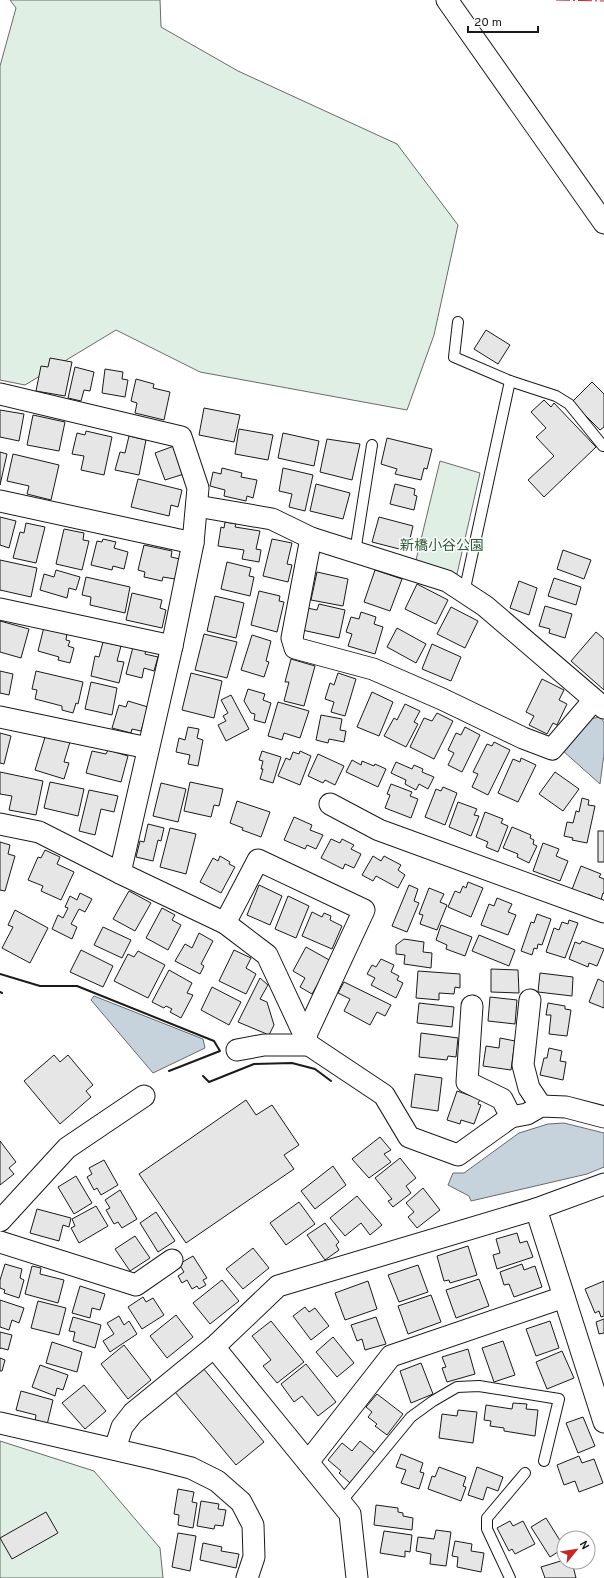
<svg xmlns="http://www.w3.org/2000/svg" width="604" height="1578" font-family="Overpass,'Noto Sans JP',sans-serif">
<rect width="100%" height="100%" fill="#fff"/>
<!-- green -->
<g fill="#e0efe3" stroke="#6a6a6a">
<path d="M10,0H160L161,27L238,71L397,144L458,225L434,335L407,410L200,372L116,330L25,385L0,380V66L16,8Z"/>
<path d="M440,461L480,473L457,574L416,560Z"/>
<path d="M0,1441L94,1471L160,1548L163,1578H0Z"/>
</g>
<!-- water -->
<g fill="#c6d2dc" stroke="#6a6a6a">
<path d="M600,717L604,722V754L600,784L562,750L589,719Z"/>
<path d="M94,996L203,1039L205,1048L153,1073L91,1000Z"/>
<path d="M564,1123L604,1133V1167L587,1174L471,1201L469,1196L448,1185L453,1173H464L519,1133L548,1124Z"/>
</g>
<!-- building -->
<g fill="#e6e6e6" stroke="#1a1a1a">
<path d="M486,330L510,345L498,364L474,349Z"/>
<path d="M50,358L72,362L65,396L36,391L41,366L48,367Z"/>
<path d="M75,367L94,372L90,391L84,390L81,401L68,398Z"/>
<path d="M105,369L123,372L122,379L128,380L125,397L102,393Z"/>
<path d="M136,379L154,384L153,388L170,392L164,420L135,413L137,403L131,401Z"/>
<path d="M592,382L604,394V427L600,430L572,402Z"/>
<path d="M544,400L551,407L554,403L596,447L544,497L528,480L554,456L536,437L546,428L531,412Z"/>
<path d="M204,408L240,415L234,442L199,435Z"/>
<path d="M0,410L24,414L19,441L0,437Z"/>
<path d="M33,415L65,422L59,451L27,445Z"/>
<path d="M239,429L273,435L268,460L235,454Z"/>
<path d="M86,431L112,437L104,475L81,470L84,456L72,454L77,433L85,435Z"/>
<path d="M283,433L319,441L314,466L278,458Z"/>
<path d="M129,436L146,440L139,475L115,470L120,452L125,453Z"/>
<path d="M387,438L432,449L427,469L424,468L421,480L395,474L397,469L381,464Z"/>
<path d="M327,439L360,444L352,480L320,472Z"/>
<path d="M174,446L184,474L165,480L155,453Z"/>
<path d="M0,452L7,454L0,485Z"/>
<path d="M13,454L59,465L51,500L27,494L29,486L7,481Z"/>
<path d="M222,468L242,473L241,477L257,480L253,498L247,496L246,501L224,496L225,490L210,486L213,472L221,474Z"/>
<path d="M283,468L313,475L305,511L289,507L292,494L279,491Z"/>
<path d="M138,479L182,490L178,507L171,505L169,516L131,507Z"/>
<path d="M316,484L350,493L343,519L310,511Z"/>
<path d="M395,484L415,489L414,495L417,496L414,510L390,504Z"/>
<path d="M0,517L16,521L9,548L0,545Z"/>
<path d="M379,517L413,526L407,551L372,542Z"/>
<path d="M225,522L236,524L235,527L260,531L256,549L261,550L259,562L242,559L244,550L218,546L221,527L224,528Z"/>
<path d="M26,523L45,527L36,563L13,558L20,532L24,533Z"/>
<path d="M64,529L84,533L83,540L89,541L82,570L56,564Z"/>
<path d="M103,539L116,542L114,548L128,552L124,569L113,566L112,570L91,565L97,541L102,542Z"/>
<path d="M272,539L292,543L287,564L292,565L288,582L263,576Z"/>
<path d="M144,545L172,551L171,557L180,559L175,579L163,577L162,581L144,577L145,572L138,570Z"/>
<path d="M563,550L591,560L584,579L557,569Z"/>
<path d="M0,560L37,568L31,597L0,590Z"/>
<path d="M227,562L251,568L249,576L254,577L250,596L221,589Z"/>
<path d="M56,570L80,577L76,590L69,588L67,598L40,590L44,574L54,577Z"/>
<path d="M375,570L402,579L390,611L364,602Z"/>
<path d="M317,572L348,579L343,606L311,600Z"/>
<path d="M86,577L130,587L125,613L90,605L91,597L82,595Z"/>
<path d="M554,578L581,587L576,605L548,596Z"/>
<path d="M519,581L537,588L529,615L510,608Z"/>
<path d="M417,584L448,600L436,624L405,609Z"/>
<path d="M259,591L280,596L279,601L284,602L277,632L251,625Z"/>
<path d="M132,593L162,600L160,608L166,610L162,628L126,620Z"/>
<path d="M215,596L244,603L236,638L207,631Z"/>
<path d="M319,604L345,610L339,638L302,630L307,608L317,610Z"/>
<path d="M545,606L572,614L565,638L549,633L550,629L539,626Z"/>
<path d="M451,607L478,621L465,648L437,634Z"/>
<path d="M361,612L376,617L374,624L383,627L375,654L348,646L352,634L346,632L351,617L359,619Z"/>
<path d="M0,621L29,629L21,658L0,652Z"/>
<path d="M44,627L67,633L66,640L70,641L68,646L74,648L70,663L58,660L59,657L38,651Z"/>
<path d="M397,628L426,644L416,663L387,647Z"/>
<path d="M596,632L604,639V690L571,661Z"/>
<path d="M204,634L237,642L227,678L195,670Z"/>
<path d="M252,635L271,641L266,661L269,662L264,677L241,670Z"/>
<path d="M103,642L121,646L117,661L124,662L119,683L91,676L95,656L99,657Z"/>
<path d="M432,644L461,657L451,681L422,669Z"/>
<path d="M133,647L146,650L145,654L158,657L154,671L144,668L142,678L126,674Z"/>
<path d="M291,659L315,666L304,706L284,701L289,682H285Z"/>
<path d="M0,671L13,674L9,695L0,693Z"/>
<path d="M36,671L83,682L78,704L76,703L73,713L62,710V706L35,699L37,690L32,689Z"/>
<path d="M191,673L222,681L214,718L182,710Z"/>
<path d="M338,673L356,679L345,716L331,712L334,702L325,699L330,683L334,685Z"/>
<path d="M542,679L564,690L559,700L567,704L557,725L553,723L547,734L529,725L534,716L526,712Z"/>
<path d="M91,682L117,688L112,715L85,709Z"/>
<path d="M248,689L265,694L263,700L271,703L265,723L254,720L255,714L251,713L244,701Z"/>
<path d="M372,692L393,702L379,736L357,727Z"/>
<path d="M231,695L249,729L226,741L218,725L226,721L223,716L228,713L221,700Z"/>
<path d="M128,701L148,707L141,731L132,729L131,733L112,728L119,705L126,707Z"/>
<path d="M278,702L309,711L300,738L284,733L282,740L268,736Z"/>
<path d="M405,704L420,711L414,722L418,724L406,747L384,736L394,718L397,720Z"/>
<path d="M437,713L453,721L434,759L410,747L424,718L432,721Z"/>
<path d="M321,715L342,719L340,730L346,731L344,742L329,739L328,743L316,740Z"/>
<path d="M188,727L199,729L197,738L203,740L198,766L188,764L190,755L176,752L179,738L185,740Z"/>
<path d="M465,727L480,735L462,772L448,765L454,753L448,750L456,733L461,735Z"/>
<path d="M0,733L11,736L4,764L0,763Z"/>
<path d="M46,734L70,742L64,762L69,763L64,779L35,770Z"/>
<path d="M494,742L510,750L488,795L472,787L478,774L473,772L487,744L492,746Z"/>
<path d="M108,750L128,756L121,782L86,773L92,751L106,754Z"/>
<path d="M262,751L281,757L273,783L260,779L263,769H261L263,761L259,760Z"/>
<path d="M300,751L311,756L300,785L278,776L286,758L290,760L293,752L299,754Z"/>
<path d="M318,754L344,766L335,785L325,780L323,783L308,776Z"/>
<path d="M521,758L536,765L518,802L498,793L513,759L520,762Z"/>
<path d="M352,760L361,765L362,761L374,766L375,764L386,769L378,787L346,772Z"/>
<path d="M396,762L412,769L414,765L423,769L422,772L434,777L428,789L419,784L416,790L405,784L406,780L391,773Z"/>
<path d="M0,772L43,781L36,815L9,810L12,796L0,794Z"/>
<path d="M555,772L579,789L563,811L539,794Z"/>
<path d="M50,782L84,789L78,816L44,808Z"/>
<path d="M190,782L223,789L219,806L214,805L211,817L184,811Z"/>
<path d="M161,783L186,789L178,822L153,816Z"/>
<path d="M391,784L412,792L410,796L418,799L411,818L385,808L390,795L387,794Z"/>
<path d="M443,787L457,793L445,825L425,817L436,789L441,791Z"/>
<path d="M89,790L118,796L114,812L101,809L95,835L79,831Z"/>
<path d="M582,798L589,800L588,805L595,806L587,843L572,840L573,838L564,836L567,822L573,823L576,811L579,812Z"/>
<path d="M237,801L270,812L261,837L242,830L243,828L230,823Z"/>
<path d="M458,802L477,809L474,815L479,816L471,836L449,827Z"/>
<path d="M485,812L503,819L501,823L508,826L498,852L486,847L488,842L476,837Z"/>
<path d="M294,817L312,825L310,830L323,835L316,849L307,845L305,849L284,840Z"/>
<path d="M148,824L164,828L161,841L158,840L153,861L136,857L140,841L144,842Z"/>
<path d="M512,827L531,835L530,838L534,840L533,844L537,846L529,863L517,857L518,854L503,848Z"/>
<path d="M170,828L196,834L186,874L160,867Z"/>
<rect x="598" y="831" width="6" height="31"/>
<path d="M331,839L340,843L342,839L354,845L351,849L361,854L354,868L345,864L343,869L321,858Z"/>
<path d="M0,842L10,845L8,854L15,856L5,891L0,890Z"/>
<path d="M543,843L559,849L556,856L568,861L560,881L533,871Z"/>
<path d="M45,850L60,857L57,864L74,872L61,900L41,891L43,886L28,880L38,857L41,858Z"/>
<path d="M220,856L230,862L229,864L235,867L221,893L200,882L213,858L218,861Z"/>
<path d="M373,856L381,861L384,856L401,865L398,870L405,875L398,888L376,876L373,881L362,875Z"/>
<path d="M581,866L601,874L599,877L604,879V894L603,893L601,900L588,894L586,898L571,892Z"/>
<path d="M468,882L483,888L471,917L448,907L455,891L460,893L463,886L466,888Z"/>
<path d="M259,885L282,896L270,925L247,915Z"/>
<path d="M409,885L418,889L414,901L419,903L407,932L392,926Z"/>
<path d="M429,888L444,894L440,902L447,905L437,930L420,924L423,915L419,914Z"/>
<path d="M129,891L151,903L135,931L113,919Z"/>
<path d="M80,893L92,899L85,912L79,909L71,924L77,927L72,939L52,929L58,915L63,918L68,908L65,907L70,896L77,900Z"/>
<path d="M288,896L309,906L296,938L275,929Z"/>
<path d="M497,898L512,904L508,912L516,915L508,935L481,925L489,904L494,906Z"/>
<path d="M162,908L175,915L172,920L181,925L168,950L146,938Z"/>
<path d="M15,910L48,928L30,963L2,948L13,927L8,925Z"/>
<path d="M312,912L322,917L324,913L331,916L330,920L342,926L332,949L302,936Z"/>
<path d="M537,914L551,919L542,945L538,944L537,949L534,948L532,955L521,951L531,922L534,923Z"/>
<path d="M569,920L578,923L565,958L546,952L554,928L559,930L562,922L568,924Z"/>
<path d="M441,925L472,937L465,956L446,949L447,945L436,940Z"/>
<path d="M103,927L131,940L122,958L94,945Z"/>
<path d="M199,933L213,941L201,964L204,966L200,974L175,961L185,944L192,948Z"/>
<path d="M479,935L515,950L509,966L472,951Z"/>
<path d="M404,939L424,942L423,952L432,953L431,968L404,964L405,955L396,954V945Z"/>
<path d="M582,941L604,949L597,966L589,963L588,967L569,959L575,942L580,944Z"/>
<path d="M306,947L331,961L312,994L300,987L305,978L293,971Z"/>
<path d="M81,950L113,966L103,987L70,972Z"/>
<path d="M234,950L251,958L246,968L256,974L246,994L219,981Z"/>
<path d="M138,951L165,965L148,998L114,981L128,954L134,957Z"/>
<path d="M381,959L394,965L391,972L399,976L397,980L403,983L396,998L371,985L375,978L367,974L372,965L376,967Z"/>
<path d="M491,969L518,970L519,993L491,992Z"/>
<path d="M169,970L192,983L187,993L193,995L181,1018L170,1012L172,1009L166,1006L164,1008L152,1002Z"/>
<path d="M418,971L460,974V988L455,987L454,994L439,993V1000L416,998Z"/>
<path d="M540,973L573,977L572,996L538,992Z"/>
<path d="M260,978L268,985L260,999L267,1002L274,1025L269,1035L238,1022Z"/>
<path d="M598,979L604,982V1008L589,1002Z"/>
<path d="M344,982L391,1005L385,1016L377,1012L370,1025L344,1011L350,999L338,993Z"/>
<path d="M212,987L241,1002L229,1025L201,1010Z"/>
<path d="M490,997L517,1000L515,1024L488,1021Z"/>
<path d="M419,1003L454,1007L452,1027L417,1023Z"/>
<path d="M548,1003L565,1006V1009L571,1010L567,1036L549,1034L551,1015H546Z"/>
<path d="M421,1033L458,1038L456,1057L448,1056L447,1060L419,1057Z"/>
<path d="M500,1038L515,1041L511,1070L483,1066L486,1046L499,1048Z"/>
<path d="M549,1048L562,1051L560,1061L566,1062L563,1080L540,1075L544,1058H547Z"/>
<path d="M54,1055L60,1062L68,1055L93,1085L86,1091L91,1097L60,1124L24,1081Z"/>
<path d="M415,1074L442,1078L438,1111L411,1107Z"/>
<path d="M457,1091L480,1099L478,1104L481,1105L474,1124L461,1120L460,1124L447,1120Z"/>
<path d="M246,1100L256,1115L272,1105L299,1145L284,1155L294,1169L186,1243L139,1174Z"/>
<path d="M380,1137L391,1150L384,1154L391,1162L369,1178L352,1159Z"/>
<path d="M0,1141L16,1162L9,1168L14,1174L0,1185Z"/>
<path d="M400,1158L416,1178L406,1186L411,1193L393,1207L388,1201L392,1199L375,1178Z"/>
<path d="M104,1160L118,1185L101,1195L97,1188L94,1190L87,1177L92,1174L89,1168Z"/>
<path d="M333,1166L346,1185L315,1209L301,1191Z"/>
<path d="M76,1176L92,1203L74,1214L58,1187Z"/>
<path d="M423,1188L440,1210L417,1228L408,1217L414,1212L406,1203Z"/>
<path d="M120,1190L137,1219L122,1228L118,1222L114,1224L106,1210L110,1208L105,1200Z"/>
<path d="M357,1196L382,1225L370,1235L361,1223L345,1236L330,1218Z"/>
<path d="M299,1202L315,1224L286,1245L270,1223Z"/>
<path d="M96,1206L108,1226L79,1243L71,1228L75,1226L72,1219Z"/>
<path d="M37,1209L71,1218L69,1227L63,1225L59,1241L30,1233Z"/>
<path d="M156,1212L175,1241L158,1252L140,1223Z"/>
<path d="M325,1223L339,1242L336,1245L339,1250L325,1260L307,1235Z"/>
<path d="M517,1233L520,1243L527,1241L533,1257L497,1269L493,1255L500,1253L496,1239Z"/>
<path d="M135,1236L150,1258L130,1271L115,1249Z"/>
<path d="M468,1246L477,1275L450,1283L449,1280L444,1281L437,1256Z"/>
<path d="M253,1248L269,1268L243,1289L226,1269Z"/>
<path d="M193,1256L207,1278L203,1280L206,1285L199,1289L197,1286L192,1289L187,1280L182,1283L178,1276L184,1272L179,1264Z"/>
<path d="M5,1264L22,1269L20,1278L24,1280L19,1298L4,1293L5,1290L0,1288V1280Z"/>
<path d="M522,1264L524,1270L535,1266L542,1287L514,1297L509,1284L504,1285L500,1272Z"/>
<path d="M418,1265L428,1292L399,1302L388,1275Z"/>
<path d="M32,1266L41,1268L40,1274L64,1280L58,1303L25,1294Z"/>
<path d="M479,1279L489,1306L456,1318L446,1290Z"/>
<path d="M222,1280L239,1301L210,1324L193,1303Z"/>
<path d="M368,1281L377,1309L345,1320L335,1293Z"/>
<path d="M604,1281V1316L601,1317L599,1311L595,1313L585,1289Z"/>
<path d="M80,1286L105,1294L100,1310L92,1308L90,1318L72,1313Z"/>
<path d="M431,1295L441,1322L408,1334L398,1306Z"/>
<path d="M143,1297L146,1302L153,1298L164,1315L142,1329L128,1307Z"/>
<path d="M0,1300L24,1308L19,1323L12,1320L9,1330L0,1327Z"/>
<path d="M38,1301L66,1308L59,1335L31,1328Z"/>
<path d="M305,1307L309,1312L315,1308L329,1326L311,1340L293,1316Z"/>
<path d="M176,1315L193,1337L167,1358L150,1336Z"/>
<path d="M119,1316L124,1325L129,1321L137,1334L110,1352L103,1341L114,1334L107,1323Z"/>
<path d="M73,1317L101,1325L95,1348L73,1341L75,1332L69,1331Z"/>
<path d="M376,1317L386,1344L365,1350L362,1339L357,1341L351,1325Z"/>
<path d="M604,1319V1333L599,1334L596,1322Z"/>
<path d="M271,1321L304,1362L277,1383L263,1366L271,1360L252,1336Z"/>
<path d="M550,1321L559,1348L536,1356L526,1329Z"/>
<path d="M0,1332L12,1335L8,1350L1,1348L0,1349Z"/>
<path d="M333,1337L354,1363L337,1377L316,1352Z"/>
<path d="M503,1341L515,1375L494,1382L482,1348Z"/>
<path d="M52,1342L82,1352L77,1372L46,1363Z"/>
<path d="M124,1345L151,1380L128,1399L101,1364Z"/>
<path d="M468,1349L475,1374L447,1382L442,1368L446,1367L442,1357Z"/>
<path d="M562,1351L574,1378L547,1389L536,1362Z"/>
<path d="M0,1358L5,1360L2,1371H0Z"/>
<path d="M421,1363L433,1394L411,1403L400,1371Z"/>
<path d="M306,1364L336,1402L318,1416L302,1396L294,1402L281,1384Z"/>
<path d="M40,1365L68,1375L63,1390L57,1388L55,1396L32,1387Z"/>
<path d="M203,1368L264,1442L236,1465L175,1392Z"/>
<path d="M84,1385L106,1411L85,1429L62,1403Z"/>
<path d="M21,1391L53,1400L47,1425L35,1422L36,1415L16,1410Z"/>
<path d="M377,1394L403,1414L387,1435L375,1426L377,1424L368,1417L372,1412L366,1407Z"/>
<path d="M513,1403L527,1404L526,1409L538,1410L535,1436L504,1431V1428L490,1426L491,1421L484,1420L486,1405L512,1409Z"/>
<path d="M458,1410L477,1412L473,1443L439,1438L442,1414L457,1416Z"/>
<path d="M583,1417L595,1446L578,1453L566,1423Z"/>
<path d="M360,1441L375,1453L350,1483L339,1473L341,1471L328,1460L342,1443L352,1451Z"/>
<path d="M401,1454L423,1463L420,1472L424,1473L419,1489L401,1483L406,1470L396,1467Z"/>
<path d="M579,1456L582,1463L594,1459L603,1483L579,1492L575,1481L564,1485L557,1465Z"/>
<path d="M439,1467L466,1477L463,1486L466,1487L461,1501L428,1489L432,1476L435,1477Z"/>
<path d="M477,1467L503,1477L498,1491L487,1487L483,1500L468,1495Z"/>
<path d="M178,1489L194,1492L192,1502L197,1503L193,1528L178,1525L179,1515L174,1514Z"/>
<path d="M201,1501L219,1504L218,1509L226,1510L223,1526L215,1525L214,1529L197,1526Z"/>
<path d="M376,1505L398,1508V1512L403,1513V1516L413,1518L412,1530L374,1525Z"/>
<path d="M46,1512L58,1533L12,1559L0,1538Z"/>
<path d="M546,1518L564,1547V1548L550,1557L531,1527Z"/>
<path d="M510,1521L513,1526L523,1521L535,1544L515,1554L512,1549L509,1551L497,1528Z"/>
<path d="M436,1530L451,1532L446,1566L430,1564L431,1554L416,1551L418,1537L434,1539Z"/>
<path d="M384,1531L412,1535L410,1552L405,1551V1557L380,1553Z"/>
<path d="M178,1533L196,1536L190,1571L172,1567Z"/>
<path d="M455,1541L472,1544L471,1551L484,1553L481,1572L457,1567L458,1557L452,1556Z"/>
<path d="M203,1543L222,1547L221,1551L239,1554L236,1568L200,1560Z"/>
<path d="M564,1560V1562H572L576,1578H545L541,1567Z"/>
</g>
<g fill="none" stroke-linecap="round" stroke-linejoin="round">
<!-- lane casing -->
<g stroke="#1a1a1a" stroke-width="12">
<g id="lane">
<path d="M458,322L454,357L510,381L556,396L569,404L603,446"/>
<path d="M355,552L372,445"/>
<path d="M464,593L510,381"/>
<path d="M341,1502L411,1417L433,1401L457,1387L479,1386L559,1399L544,1461"/>
<path d="M510,1578L487,1529V1518L525,1473"/>
</g>
</g>
<!-- street casing -->
<g stroke="#1a1a1a" stroke-width="23">
<g id="street">
<path d="M447,0L604,223"/>
<path d="M0,394L181,437L198,488L193,543L172,646L120,873"/>
<path d="M0,501L193,543"/>
<path d="M197,506L272,519L311,538"/>
<path d="M0,609L172,646"/>
<path d="M594,700L552,749L523,738L442,699L373,669L295,648L292,638L311,538L447,581L485,606L604,708"/>
<path d="M0,717L148,748"/>
<path d="M330,804L379,830L604,912"/>
<path d="M0,824L39,832L120,873L225,923L267,955L309,1045L384,1095L409,1137L458,1155L511,1117L527,1114L541,1106L566,1107L604,1117"/>
<path d="M225,923L258,860L364,910L305,1037"/>
<path d="M530,1000L523,1065L529,1088L541,1106"/>
<path d="M472,1006L467,1082L502,1099L511,1117"/>
<path d="M237,1050L264,1045H309"/>
<path d="M536,1209L604,1422"/>
<path d="M0,1221L67,1148L144,1096"/>
<path d="M0,1242L136,1285L172,1260"/>
<path d="M214,1347L350,1514L357,1578"/>
<path d="M0,1423L156,1459L191,1468L217,1481L241,1502L253,1525L254,1557L247,1578"/>
<path d="M115,1449L122,1427L133,1413L214,1347L278,1286L536,1209L604,1184"/>
<path d="M308,1462L391,1356L564,1297"/>
</g>
</g>
<!-- lane -->
<use href="#lane" stroke="#fff" stroke-width="10"/>
<!-- street -->
<use href="#street" stroke="#fff" stroke-width="21"/>
<!-- wall -->
<g stroke="#1a1a1a" stroke-width="2">
<path d="M0,974L40,986H77L214,1041L220,1051L169,1071"/>
<path d="M0,992L2,993"/>
<path d="M203,1076L209,1082L254,1064L292,1063L315,1069L331,1081"/>
</g>
<!-- power -->
<path stroke="#c62828" stroke-width="1" stroke-dasharray="14 3 2 3" stroke-linecap="butt" d="M556,0L604,1"/>
</g>
<g text-anchor="middle" stroke-width="3" stroke-linejoin="round" paint-order="stroke">
<!-- park labels -->
<g font-size="14" fill="#2b5a34" stroke="#fff">
<text x="442" y="550">新橋小谷公園</text>
</g>
</g>
<!-- north arrow -->
<g transform="translate(576 1550) rotate(60)"><circle r="19" fill="#ffffff" stroke="#a3a3a3"/>
<path d="M0-3L7 15L0 10L-7 15Z" fill="#c62828"/>
<text y="-6" font-size="11" font-weight="bold" text-anchor="middle" fill="#1a1a1a">N</text>
</g>
<!-- scale -->
<path d="M468 26v6h70v-6" fill="none" stroke="#1a1a1a" stroke-width="2"/>
<text x="474" y="26" font-size="12" fill="#1a1a1a" stroke="#ffffff" stroke-width="3" paint-order="stroke">20 m</text>
</svg>
